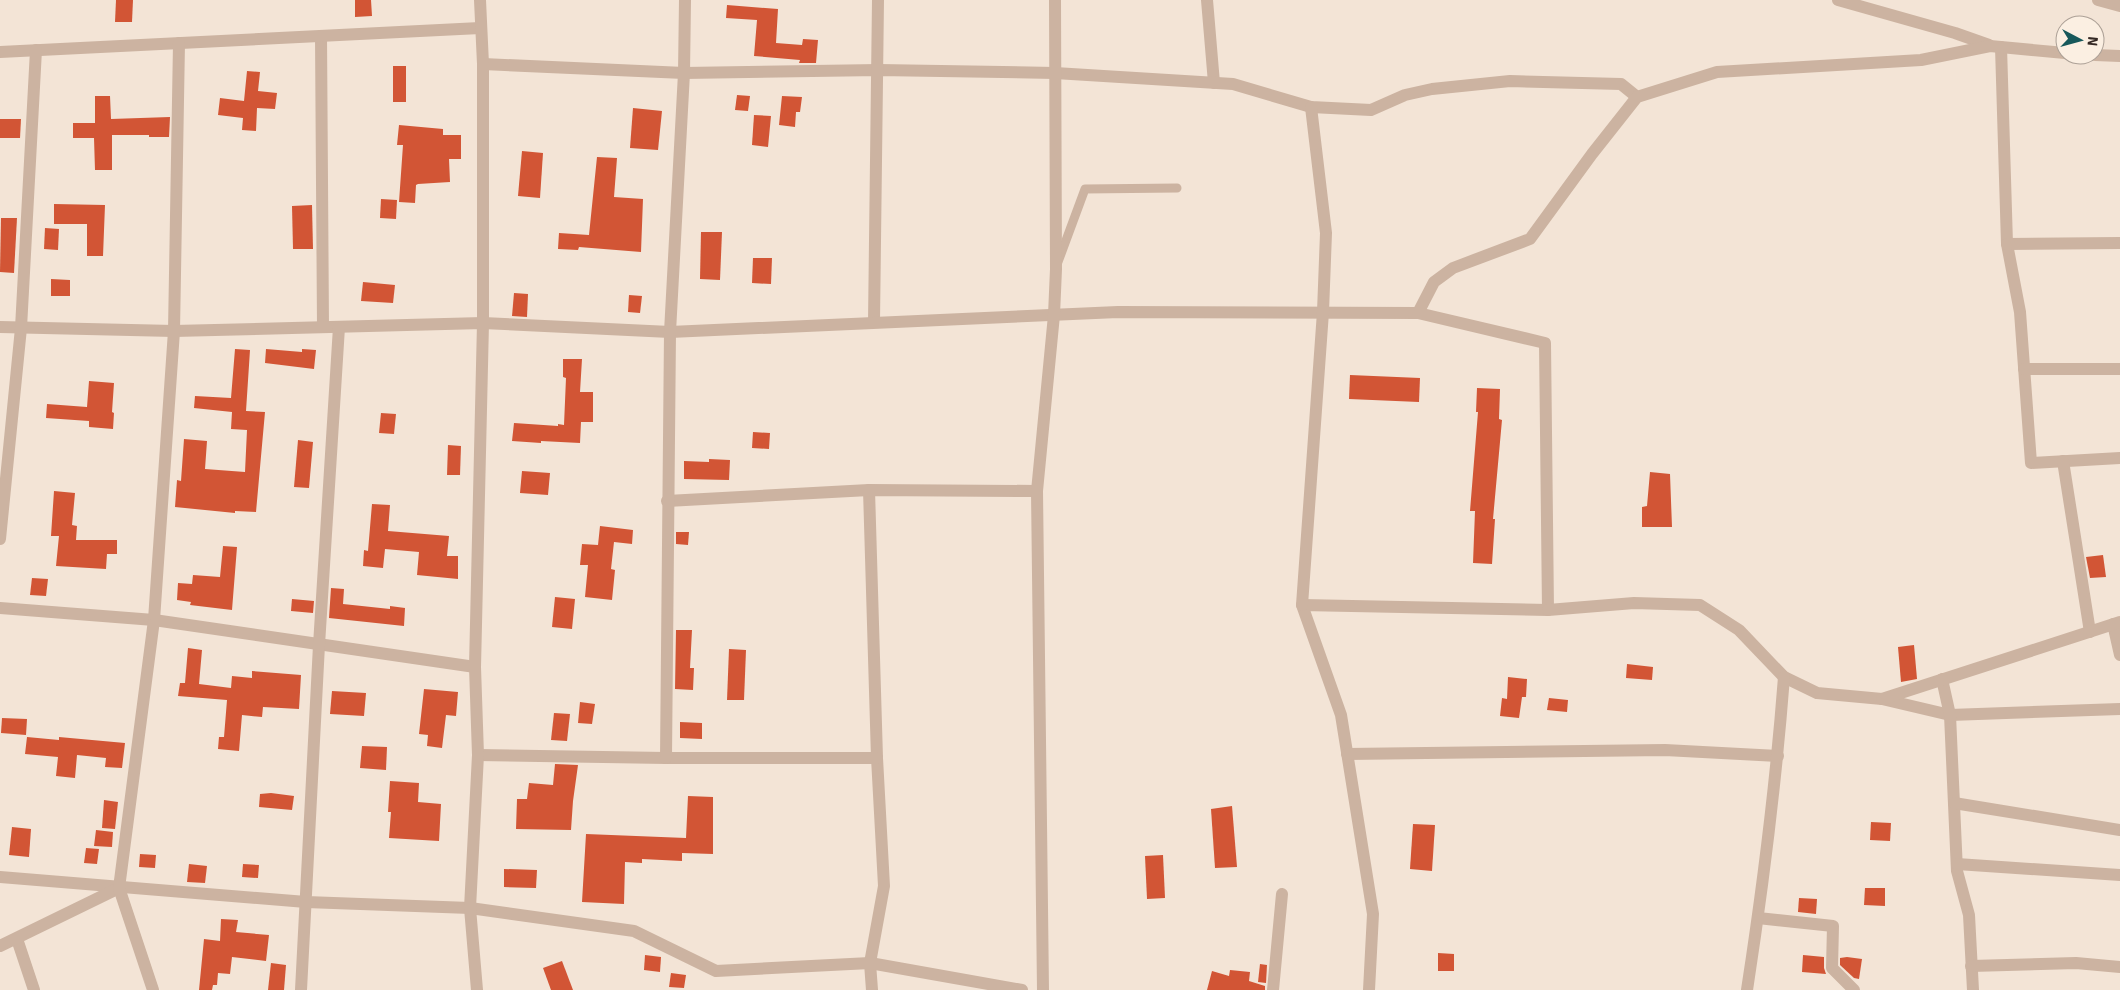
<svg xmlns="http://www.w3.org/2000/svg" width="2120" height="990" font-family="Signika,sans-serif">
<rect width="100%" height="100%" fill="#f3e4d6"/>
<!-- building -->
<g fill="#d25535">
<path d="M116,0H133L132,22H115Z"/>
<path d="M355,0H371L372,16L355,17Z"/>
<path d="M727,5L778,9L776,43L802,45L803,39L818,40L816,63H799L800,60L754,56L757,20L726,18Z"/>
<rect x="393" y="66" width="13" height="36"/>
<path d="M247,71L260,72L258,91L277,93L275,109L257,108L256,131L242,130L243,118L218,115L220,98L244,101Z"/>
<path d="M737,95L750,96L748,111L735,110Z"/>
<path d="M95,96H110L111,119L170,117L169,137H149V135H112V170H95L94,138H73V123H95Z"/>
<path d="M782,96L802,97L800,112H796L795,127L779,125Z"/>
<path d="M633,108L662,111L658,150L630,148Z"/>
<path d="M754,115L771,116L768,147L752,145Z"/>
<path d="M0,119H21L20,138H0Z"/>
<path d="M399,125L443,129V135H461V159H449L450,182L418,184L416,185L415,203L399,202L403,145H397Z"/>
<path d="M522,151L543,153L540,198L518,196Z"/>
<path d="M597,157L617,158L614,197L643,199L641,252L579,247L578,250L558,249L559,233L589,235Z"/>
<path d="M381,199L397,200L396,219L380,218Z"/>
<path d="M54,204L105,205L103,256H87V224H54Z"/>
<path d="M312,205L313,249H293L292,206Z"/>
<path d="M1,218H17L14,273L0,272Z"/>
<path d="M45,228L59,229L58,250L44,249Z"/>
<path d="M701,232H722L720,280L700,279Z"/>
<path d="M753,258H772L771,284L752,283Z"/>
<path d="M51,279L70,280V296H51Z"/>
<path d="M363,282L395,285L393,303L361,301Z"/>
<path d="M514,293L528,294L527,317L512,316Z"/>
<path d="M629,295L642,296L640,313L628,312Z"/>
<path d="M235,349L250,350L246,411L265,412L256,512L235,511V513L175,507L177,480L181,481L184,439L207,441L205,469L245,472L247,430L231,429L232,412L194,408L195,396L231,398Z"/>
<path d="M266,349L302,352V349L316,350L314,369L265,363Z"/>
<path d="M563,359H582L580,392H593V422H581L580,443L541,441V443L512,441L514,423L558,426V424L564,425L566,378L563,377Z"/>
<path d="M1350,375L1420,378L1419,402L1349,399Z"/>
<path d="M89,381L114,383L112,412L114,413L113,429L89,427V421L46,418L47,404L87,407Z"/>
<path d="M1477,388L1500,389L1499,419L1502,420L1493,519H1495L1492,564L1473,563L1475,511H1470L1478,412H1476Z"/>
<path d="M381,413L396,414L394,434L379,433Z"/>
<path d="M753,432L770,433L769,449L752,448Z"/>
<path d="M298,440L313,442L309,488L294,487Z"/>
<path d="M448,445L461,446L460,475H447Z"/>
<path d="M709,459L730,460L729,480L684,479V461L709,462Z"/>
<path d="M522,471L550,473L548,495L520,493Z"/>
<path d="M1650,472L1670,474L1672,527H1642V507L1647,506Z"/>
<path d="M54,491L75,493L72,525L77,526L76,540H117V554H107L106,569L56,566L59,536H51Z"/>
<path d="M372,504L390,505L388,531L449,536L447,556H458V579L417,575L419,552L385,549L383,568L363,566L364,550L368,551Z"/>
<path d="M600,526L633,530L632,544L614,542L611,569L615,570L612,600L585,597L588,565H580L582,544L598,545Z"/>
<path d="M676,532H689L688,545L676,544Z"/>
<path d="M223,546L237,547L232,610L190,605L191,602L177,600L178,583L192,584L193,575L220,577Z"/>
<path d="M2103,555L2106,577L2090,578L2086,557Z"/>
<path d="M32,578L48,579L46,596L30,595Z"/>
<path d="M331,588L344,589L343,604L390,609V606L405,608L404,626L329,618Z"/>
<path d="M555,597L575,599L572,629L552,627Z"/>
<path d="M292,599L314,601L313,613L291,611Z"/>
<path d="M676,630H692L690,668H694L693,690L675,689Z"/>
<path d="M1914,645L1917,679L1901,682L1898,647Z"/>
<path d="M188,648L202,650L199,684L231,688L232,676L252,678V671L301,675L299,709L263,707L262,717L242,715L239,751L218,749L219,737H224L227,700L178,696L180,683H185Z"/>
<path d="M729,649L746,650L744,700H727Z"/>
<path d="M1627,664L1653,667L1652,680L1626,678Z"/>
<path d="M1508,677L1527,679L1526,697H1522L1519,718L1500,716L1502,698L1507,699Z"/>
<path d="M424,689L458,692L456,716L446,715L442,748L427,746L428,735L419,734Z"/>
<path d="M332,691L366,693L364,716L330,714Z"/>
<path d="M1549,698L1568,700L1567,712L1547,710Z"/>
<path d="M580,702L595,704L592,724L578,723Z"/>
<path d="M554,713L570,714L567,741L551,740Z"/>
<path d="M2,718L27,719L26,735L1,733Z"/>
<path d="M680,722L702,723V739L680,738Z"/>
<path d="M27,737L59,740V737L125,743L122,768L105,767L106,758L77,755L75,778L56,776L58,757L25,754Z"/>
<path d="M362,746L387,747L386,770L360,768Z"/>
<path d="M555,764L578,765L573,801L571,830L516,829L517,799H527L529,783L553,785Z"/>
<path d="M390,781L419,783L418,802L441,804L439,841L389,838L391,812H388Z"/>
<path d="M271,793L294,796L292,810L259,807L260,794Z"/>
<path d="M688,796L713,797V854L682,853V861L642,859V863L625,862L624,904L582,902L586,834L686,838Z"/>
<path d="M104,800L118,802L115,829L102,828Z"/>
<path d="M1232,806L1237,867L1215,868L1211,809Z"/>
<path d="M1871,822L1891,823L1890,841L1870,840Z"/>
<path d="M1413,824L1435,825L1432,871L1410,869Z"/>
<path d="M12,827L31,829L29,857L9,855Z"/>
<path d="M96,830L113,832L112,847L94,846Z"/>
<path d="M86,848L99,849L97,864L84,863Z"/>
<path d="M140,854L156,855L155,868L139,867Z"/>
<path d="M1163,855L1165,898L1147,899L1145,856Z"/>
<path d="M189,864L207,866L205,883L187,882Z"/>
<path d="M243,864L259,865L258,878L242,877Z"/>
<path d="M504,869L537,870L536,888L504,887Z"/>
<path d="M1865,888H1885V906L1864,905Z"/>
<path d="M1799,898L1817,899L1816,914L1798,912Z"/>
<path d="M221,919L238,920L236,932L269,935L266,961L232,957L230,974L218,973L217,985H213L212,990H199L204,939L220,941Z"/>
<path d="M1438,953L1454,954V971H1438Z"/>
<path d="M645,955L661,957L660,972L644,970Z"/>
<path d="M1803,955L1824,957V968L1826,974L1802,972Z"/>
<path d="M1847,957L1862,959L1859,979L1854,978L1840,965V958Z"/>
<path d="M562,961L573,990H551L543,968Z"/>
<path d="M271,963L286,965L284,990H268Z"/>
<path d="M1260,964L1267,965L1266,983L1258,982Z"/>
<path d="M1230,970L1250,972L1249,981L1265,986V990H1207L1212,971L1229,976Z"/>
<path d="M671,973L686,975L684,988L669,987Z"/>
</g>
<g fill="none" stroke-linecap="round" stroke-linejoin="round">
<!-- service -->
<path stroke="#ccb3a1" stroke-width="9" d="M1058,262L1085,189L1177,188"/>
<!-- minor -->
<g stroke="#ccb3a1" stroke-width="12">
<path d="M1207,0L1214,83"/>
<path d="M1838,0L1955,33L1989,45"/>
<path d="M2098,0L2120,6"/>
<path d="M321,36L323,327"/>
<path d="M2001,47L2007,244L2020,312L2031,463L2120,458"/>
<path d="M0,52L480,28"/>
<path d="M2095,55L2120,56"/>
<path d="M483,64L684,73L879,70L1055,73L1233,84L1311,107L1371,110L1405,95L1432,89L1510,81L1621,84L1637,97"/>
<path d="M2007,244L2120,243"/>
<path d="M1418,313L1434,282L1453,268L1530,239L1592,154L1637,97L1717,72L1921,60L1990,46L2065,53"/>
<path d="M874,322L878,0"/>
<path d="M0,327L174,331L483,323L670,332L1118,312L1418,313L1545,343L1548,610L1302,605L1341,715L1373,914L1369,990"/>
<path d="M2024,369H2120"/>
<path d="M2063,461L2090,632"/>
<path d="M869,490L877,758L884,886L870,963L872,990"/>
<path d="M667,501L869,490L1037,491"/>
<path d="M0,539L21,328L36,50"/>
<path d="M1302,605L1323,312L1326,233L1311,107"/>
<path d="M0,608L154,620L475,667"/>
<path d="M1548,610L1634,603L1700,605L1739,630L1784,677L1817,693L1882,699L1950,715L2120,709"/>
<path d="M2113,624L2120,655"/>
<path d="M1942,679L1950,715L1957,871L1969,915L1973,990"/>
<path d="M1882,699L2120,622"/>
<path d="M1347,754L1665,750L1778,756"/>
<path d="M478,755L666,758H877"/>
<path d="M666,758L670,332L684,73L685,0"/>
<path d="M1954,803L2120,830"/>
<path d="M1957,864L2120,875"/>
<path d="M0,877L306,902L470,908L634,931L716,971L870,963L1022,990"/>
<path d="M1758,918L1833,926L1832,968L1854,990"/>
<path d="M17,939L34,990"/>
<path d="M0,946L119,888"/>
<path d="M1971,966L2076,963L2120,967"/>
<path d="M153,990L119,888L154,620L174,331L179,43"/>
<path d="M301,990L319,645L339,327"/>
<path d="M477,990L470,908L478,755L475,667L483,323V64L480,0"/>
<path d="M1043,990L1037,491L1054,315L1056,269L1055,0"/>
<path d="M1273,990L1282,894"/>
<path d="M1747,990C1763,886 1776,782 1784,677"/>
</g>
</g>
<!-- north arrow -->
<g transform="translate(2080 40) rotate(96)"><circle r="24" fill="#fbefe2" stroke="#aca096"/>
<path d="M0-4L9 19L0 12L-9 19Z" fill="#17585a"/>
<text y="-8" font-size="14" font-weight="bold" text-anchor="middle" fill="#352925">N</text>
</g>
</svg>
